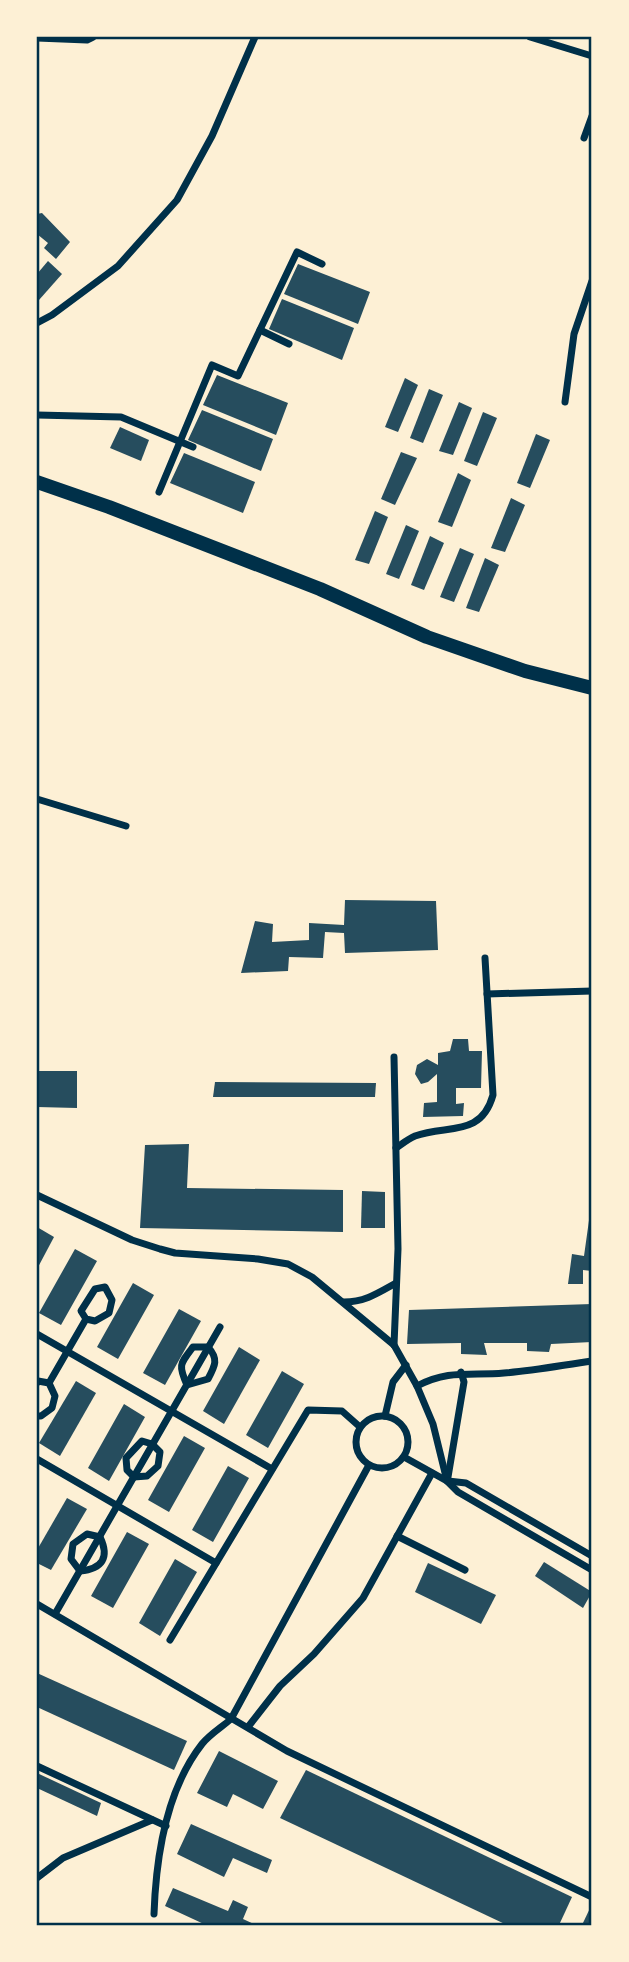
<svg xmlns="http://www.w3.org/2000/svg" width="629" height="1962" font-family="'Playfair Display',serif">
<rect width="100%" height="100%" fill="#fdf0d5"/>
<!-- building -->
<g fill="#264d5e">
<path d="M42,213L70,242L56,259L44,248L48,243L37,234V214Z"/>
<path d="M48,261L62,274L39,300L37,298V274Z"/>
<path d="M298,264L370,292L358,324L284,294Z"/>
<path d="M282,299L354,328L342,360L269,329Z"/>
<path d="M217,375L288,403L276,435L203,405Z"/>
<path d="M405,378L418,385L398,432L385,427Z"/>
<path d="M429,389L443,395L423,443L410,438Z"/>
<path d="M459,402L472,408L453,455L439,451Z"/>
<path d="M202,410L273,439L261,471L188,440Z"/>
<path d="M483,412L497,418L477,466L464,461Z"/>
<path d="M120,427L149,440L141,461L110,448Z"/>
<path d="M536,434L550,440L530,488L517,483Z"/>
<path d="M401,452L417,458L395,505L381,499Z"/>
<path d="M184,453L255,482L243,513L170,483Z"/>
<path d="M458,473L471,480L452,527L438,522Z"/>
<path d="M511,498L525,505L505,552L491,548Z"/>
<path d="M375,511L388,517L369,564L355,560Z"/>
<path d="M406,525L419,531L399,579L386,574Z"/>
<path d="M430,536L444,543L424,590L411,585Z"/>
<path d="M460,548L474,554L454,602L440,597Z"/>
<path d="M485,558L499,565L479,612L466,608Z"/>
<path d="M345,900L436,901L438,950L345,953L344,933L325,932L323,958L289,957L288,971L241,973L255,921L273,924L272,942L309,940V923L344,925Z"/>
<path d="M453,1039H468L469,1051H482L481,1088H456V1104L464,1103L463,1116L423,1117L424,1103L437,1102V1074L428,1082L421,1084L415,1074L417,1065L427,1059L438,1065V1053L450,1051Z"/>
<path d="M37,1071H77V1108L37,1107Z"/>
<path d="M215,1082L376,1083L375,1097H213Z"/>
<path d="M189,1144L187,1188L343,1190V1232L140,1228L145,1145Z"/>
<path d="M362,1191L385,1192V1228H361Z"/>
<path d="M591,1206L592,1271L583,1270V1284H568L572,1254L584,1256Z"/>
<path d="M37,1227L54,1237L37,1269Z"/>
<path d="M75,1249L97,1261L61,1325L39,1313Z"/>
<path d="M133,1283L154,1295L118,1359L97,1347Z"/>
<path d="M592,1304V1342L551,1344L549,1352L527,1351V1343H484L487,1355L461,1354V1343L407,1344L409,1310Z"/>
<path d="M179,1309L201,1321L165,1385L143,1373Z"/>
<path d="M239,1347L260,1360L224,1424L203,1411Z"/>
<path d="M282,1371L304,1384L268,1448L246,1435Z"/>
<path d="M76,1381L96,1393L60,1456L39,1443Z"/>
<path d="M124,1404L145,1417L109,1481L88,1468Z"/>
<path d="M184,1436L205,1448L169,1512L148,1500Z"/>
<path d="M228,1466L249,1478L213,1542L192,1530Z"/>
<path d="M67,1498L87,1509L51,1570L37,1563V1550Z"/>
<path d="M127,1532L149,1544L113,1608L91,1596Z"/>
<path d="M175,1559L197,1572L160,1636L139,1623Z"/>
<path d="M544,1562L592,1592L583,1608L535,1576Z"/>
<path d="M428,1563L496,1595L481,1624L415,1592Z"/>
<path d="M37,1673L187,1741L174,1770L37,1707Z"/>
<path d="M219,1751L278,1781L263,1809L233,1794L227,1807L197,1793Z"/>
<path d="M306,1770L572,1897L559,1925H507L280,1818Z"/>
<path d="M37,1773L101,1803L97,1816L37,1788Z"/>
<path d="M191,1824L272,1860L267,1873L233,1858L224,1877L177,1854Z"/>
<path d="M173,1888L228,1911L233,1900L248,1907L243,1919L256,1925H206L165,1906Z"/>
<path d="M592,1904V1925H582Z"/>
</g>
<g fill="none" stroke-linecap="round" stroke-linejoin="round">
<!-- minor -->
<g stroke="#003049" stroke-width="7">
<path d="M530,37L592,56"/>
<path d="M37,38L87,40L93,37"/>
<path d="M584,138L592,116"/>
<path d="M37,323L52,315L118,266L177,200L212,136L255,37"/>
<path d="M260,330L289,344"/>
<path d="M565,402L574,334L592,281"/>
<path d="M37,415L121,417L193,447"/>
<path d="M159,492L212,365L238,376L297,252L322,264"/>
<path d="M37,799L126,826"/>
<path d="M487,994L592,991"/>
<path d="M396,1148C402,1144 408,1139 415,1136C447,1124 481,1138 493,1095L485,958"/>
<path d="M37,1195L132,1240L160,1249L175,1253L258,1259L288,1264L312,1277L394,1345L417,1386L433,1424L447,1481"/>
<path d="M105,1287L112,1300L109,1313L95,1321L86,1319L81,1311L95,1289Z"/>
<path d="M344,1302C365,1302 378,1293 396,1283"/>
<path d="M37,1334L272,1469"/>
<path d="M394,1345L398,1249L394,1057"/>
<path d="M193,1347H208C219,1359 215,1366 208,1379L187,1385C178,1365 180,1364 193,1347Z"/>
<path d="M37,1383L38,1381L49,1383L55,1396L52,1408L41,1416H37"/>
<path d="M49,1383L86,1319"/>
<path d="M417,1386C449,1369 471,1376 504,1373C533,1371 563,1365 592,1361"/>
<circle cx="382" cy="1442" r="26"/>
<path d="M385,1416L393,1382L406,1365"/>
<path d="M142,1441L152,1444L160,1452L158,1466L147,1476L134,1477L127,1470L126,1458Z"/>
<path d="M404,1457L447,1481L458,1492L592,1570"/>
<path d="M37,1459L216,1563"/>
<path d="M448,1477L464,1382L461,1372"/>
<path d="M448,1481L466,1483L592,1556"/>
<path d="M87,1534L100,1537C110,1558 102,1569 80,1571L71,1559L73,1544Z"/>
<path d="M397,1536L465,1570"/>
<path d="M37,1604L287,1751L592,1897"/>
<path d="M55,1614L220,1327"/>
<path d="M170,1640L308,1410L342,1411L360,1427"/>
<path d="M248,1727L280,1686L314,1654L363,1598L432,1473"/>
<path d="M37,1766L166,1826"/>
<path d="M37,1878L63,1858L152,1820"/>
<path d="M154,1914C156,1856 166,1790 202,1744C210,1734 222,1727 231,1719L369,1465"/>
</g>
<!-- primary -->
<path stroke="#003049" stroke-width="14" d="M37,482L109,507L320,589L427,637L525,671L592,688"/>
</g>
<!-- border -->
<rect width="629" height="1962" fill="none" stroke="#fdf0d5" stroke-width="77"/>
<rect x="38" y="38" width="552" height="1886" fill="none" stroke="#003049" stroke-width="2.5"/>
</svg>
